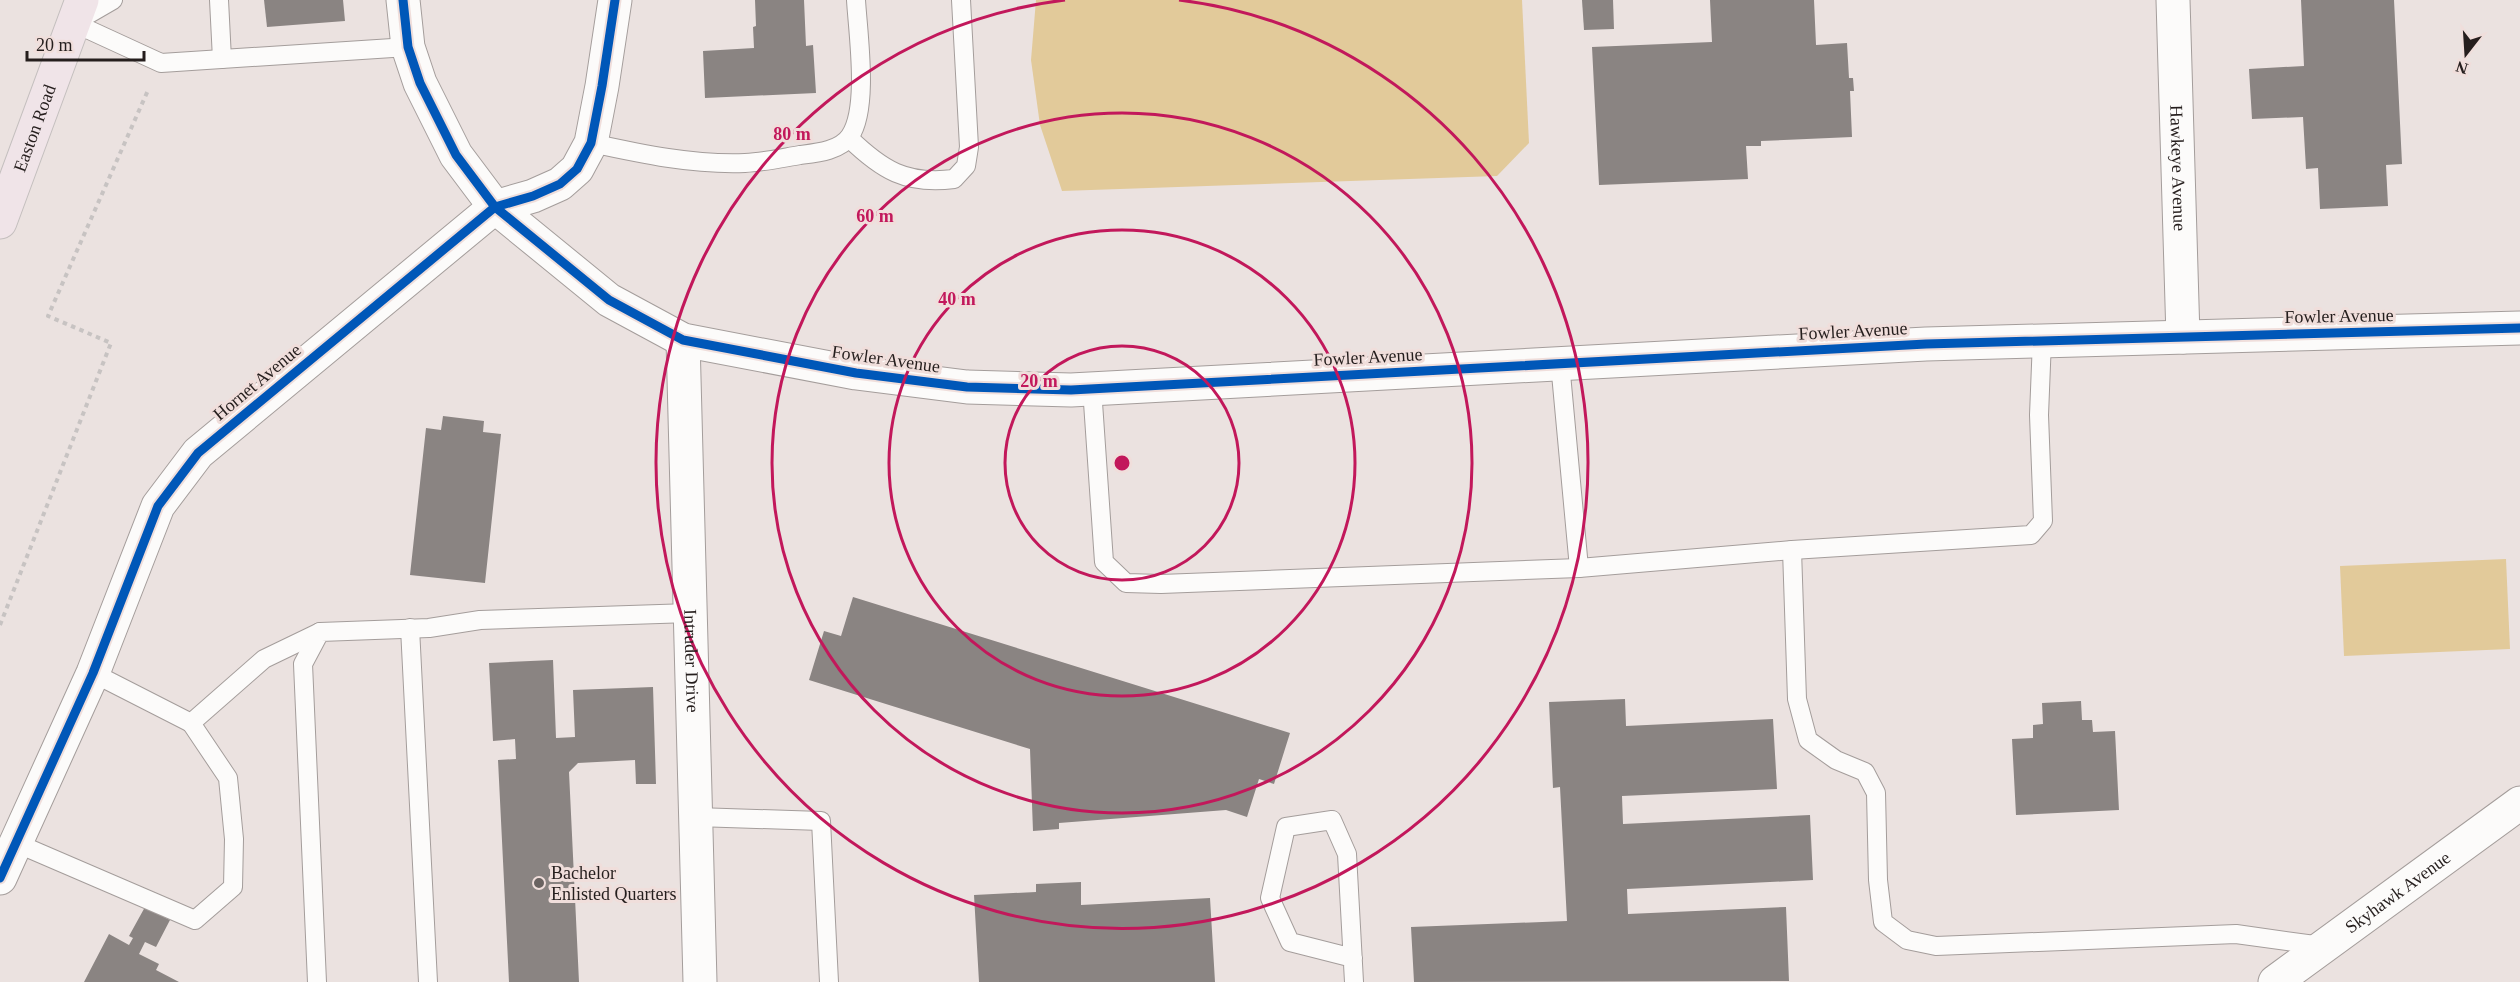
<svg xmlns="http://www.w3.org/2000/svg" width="2520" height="982" font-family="Georgia,serif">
<rect width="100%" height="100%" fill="#ebe2e0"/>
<!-- green -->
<g fill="#e2ca9a">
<path d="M1036,0H1522L1529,143L1497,176L1062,191L1040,125L1031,60Z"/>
<path d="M2506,559L2510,649L2344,656L2340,566Z"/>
</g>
<!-- building -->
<g fill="#8a8482">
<path d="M264,0H343L345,21L267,27Z"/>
<path d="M755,0H804L806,46L813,45L816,93L705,98L703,51L754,48L753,27L756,26Z"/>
<path d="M1582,0H1613L1614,29L1584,30Z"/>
<path d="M1710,0H1814L1816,45L1847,43L1849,78H1853L1854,91H1850L1852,137L1761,141V146H1746L1748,179L1599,185L1592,47L1712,42Z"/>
<path d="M2301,0H2394L2402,164L2386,165L2388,206L2320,209L2318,168L2306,169L2303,117L2252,119L2249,69L2304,66Z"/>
<path d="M443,416L484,421L483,432L501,434L485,583L410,575L426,428L441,430Z"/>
<path d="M853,597L1290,733L1274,784L1259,779L1247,817L1226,810L1059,823V829L1033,831L1030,749L809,680L824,631L841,636Z"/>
<path d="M553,660L556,738L575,737L573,690L653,687L656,784H636L635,760L578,763L569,772L579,982H509L498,760L516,759L515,739L493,741L489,663Z"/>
<path d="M1625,699L1626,726L1773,719L1777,789L1622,796L1623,824L1810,815L1813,880L1627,889L1628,914L1786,907L1789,981L1414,982L1411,927L1567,921L1560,787L1553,788L1549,702Z"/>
<path d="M2081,701L2082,720H2092L2093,732L2115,731L2119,810L2016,815L2012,739L2033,738V725L2043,724L2042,703Z"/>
<path d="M1081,882V905L1210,898L1215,982H979L974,895L1036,892V884Z"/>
<path d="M145,907L170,920L156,947L145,942L139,954L159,964L156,970L179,982H84L109,934L129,945L133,938L129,936Z"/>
</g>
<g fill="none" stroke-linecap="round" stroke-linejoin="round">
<!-- service casing -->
<g stroke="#a49d9b" stroke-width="20">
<g id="service">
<path d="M219,0L222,59"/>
<path d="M75,22L113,0"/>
<path d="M74,23L161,63L408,47"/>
<path d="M849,138C882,170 906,185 954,179L966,166L969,147L961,0"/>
<path d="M591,143C642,154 693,165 745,163C764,162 782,158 800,155C816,153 840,151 850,136C869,108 858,34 856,0"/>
<path d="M1560,363L1579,568"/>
<path d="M1092,388L1104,562L1126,583L1161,584L1579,568L1792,550L2031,535L2043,521L2039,415L2042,340"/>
<path d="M1792,550L1797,699L1808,740L1836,760L1865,772L1876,793L1878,880L1883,922L1907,940L1936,946L2236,934L2322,946"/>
<path d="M410,628L428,982"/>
<path d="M93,673L191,723L264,659L320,632"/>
<path d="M696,817L821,821L829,982"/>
<path d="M16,843L195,920L233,887L234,839L228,778L191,723"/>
<path d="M1353,958L1290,942L1270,898L1286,827L1332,820L1347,854L1354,982"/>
<path d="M317,982L303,664L320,632L429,628L480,620L690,613"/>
</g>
</g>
<!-- minor casing -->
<g stroke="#a49d9b" stroke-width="35">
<g id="minor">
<path d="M403,0L408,47L420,83L456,155L495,207L609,300L683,340L856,373L967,387L1071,390L1926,344L2520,328"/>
<path id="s1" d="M2173,0L2183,337"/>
<path id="s2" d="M683,340L700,982"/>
<path d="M0,878L93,673L158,506L198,453L495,207L533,196L560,184L577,169L591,143L602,86L615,0"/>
<path id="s3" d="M2275,982L2520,803"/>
</g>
</g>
<!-- trunk casing -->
<g stroke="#c4bfbe" stroke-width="35">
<g id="trunk">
<path id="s4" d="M0,222L82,0"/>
</g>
</g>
<!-- path -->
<path stroke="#c7c3c2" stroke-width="4" stroke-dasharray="4.5 4.5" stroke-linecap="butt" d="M0,625L111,343L48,316L149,88"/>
<!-- service -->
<use href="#service" stroke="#fcfbfa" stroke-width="18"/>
<!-- minor -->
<use href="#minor" stroke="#fcfbfa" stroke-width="33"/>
<!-- trunk -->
<use href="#trunk" stroke="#f0e4e8" stroke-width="33"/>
<!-- cycleway casing -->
<g stroke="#f0dedb" stroke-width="13">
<g id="cycleway">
<path d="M403,0L408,47L420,83L456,155L495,207L609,300L683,340L856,373L967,387L1071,390L1926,344L2520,328"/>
<path d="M0,878L93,673L158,506L198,453L495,207L533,196L560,184L577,169L591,143L602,86L615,0"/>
</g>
</g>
<!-- cycleway -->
<use href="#cycleway" stroke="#0057b8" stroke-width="9"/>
</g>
<!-- distance rings -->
<g fill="none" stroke="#c2185b" stroke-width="3">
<circle cx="1122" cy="463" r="117"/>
<circle cx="1122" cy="463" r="233"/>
<circle cx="1122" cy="463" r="350"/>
<path d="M1179 0A466 466 0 1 1 1065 0"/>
</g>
<!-- markers -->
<circle fill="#6a6361" stroke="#f0dedb" stroke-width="2" cx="539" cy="883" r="6"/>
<g text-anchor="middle" stroke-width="6" stroke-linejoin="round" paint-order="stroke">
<!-- street labels -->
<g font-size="18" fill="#251e1d" stroke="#f0dedb">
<text dy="6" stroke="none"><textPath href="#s4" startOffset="100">Easton Road</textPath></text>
<text dy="6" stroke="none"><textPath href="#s1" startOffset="168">Hawkeye Avenue</textPath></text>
<text transform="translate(2339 316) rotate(-1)" y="6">Fowler Avenue</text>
<text transform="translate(1853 331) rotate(-3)" y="6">Fowler Avenue</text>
<text transform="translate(1368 357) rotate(-3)" y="6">Fowler Avenue</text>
<text transform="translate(886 359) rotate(8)" y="6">Fowler Avenue</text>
<text transform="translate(257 382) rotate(-40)" y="6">Hornet Avenue</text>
<text dy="6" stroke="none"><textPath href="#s2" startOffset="321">Intruder Drive</textPath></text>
<text dy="6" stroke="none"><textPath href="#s3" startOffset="152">Skyhawk Avenue</textPath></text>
</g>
<!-- poi labels -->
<g font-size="18" fill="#251e1d" stroke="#f0dedb" text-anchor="start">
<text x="551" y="879">Bachelor<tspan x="551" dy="21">Enlisted Quarters</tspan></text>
</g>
</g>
<circle cx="1122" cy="463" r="9" fill="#c2185b" stroke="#f0dedb" stroke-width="3"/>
<g font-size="18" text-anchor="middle" font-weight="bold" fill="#c2185b" stroke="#f0dedb" stroke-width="6" stroke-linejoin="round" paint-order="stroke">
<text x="792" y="140">80 m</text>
<text x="875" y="222">60 m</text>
<text x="957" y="305">40 m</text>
<text x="1039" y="387">20 m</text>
</g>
<!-- north arrow -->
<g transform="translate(2466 54) rotate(197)" stroke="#f0dedb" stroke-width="4.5" paint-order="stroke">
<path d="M0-4.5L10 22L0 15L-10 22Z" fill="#251e1d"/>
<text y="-9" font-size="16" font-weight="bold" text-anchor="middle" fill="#251e1d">N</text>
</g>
<!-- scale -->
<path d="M27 51v9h117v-9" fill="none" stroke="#251e1d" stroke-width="3"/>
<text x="36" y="51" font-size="18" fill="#251e1d" stroke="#f0dedb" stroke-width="4.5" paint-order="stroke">20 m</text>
</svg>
